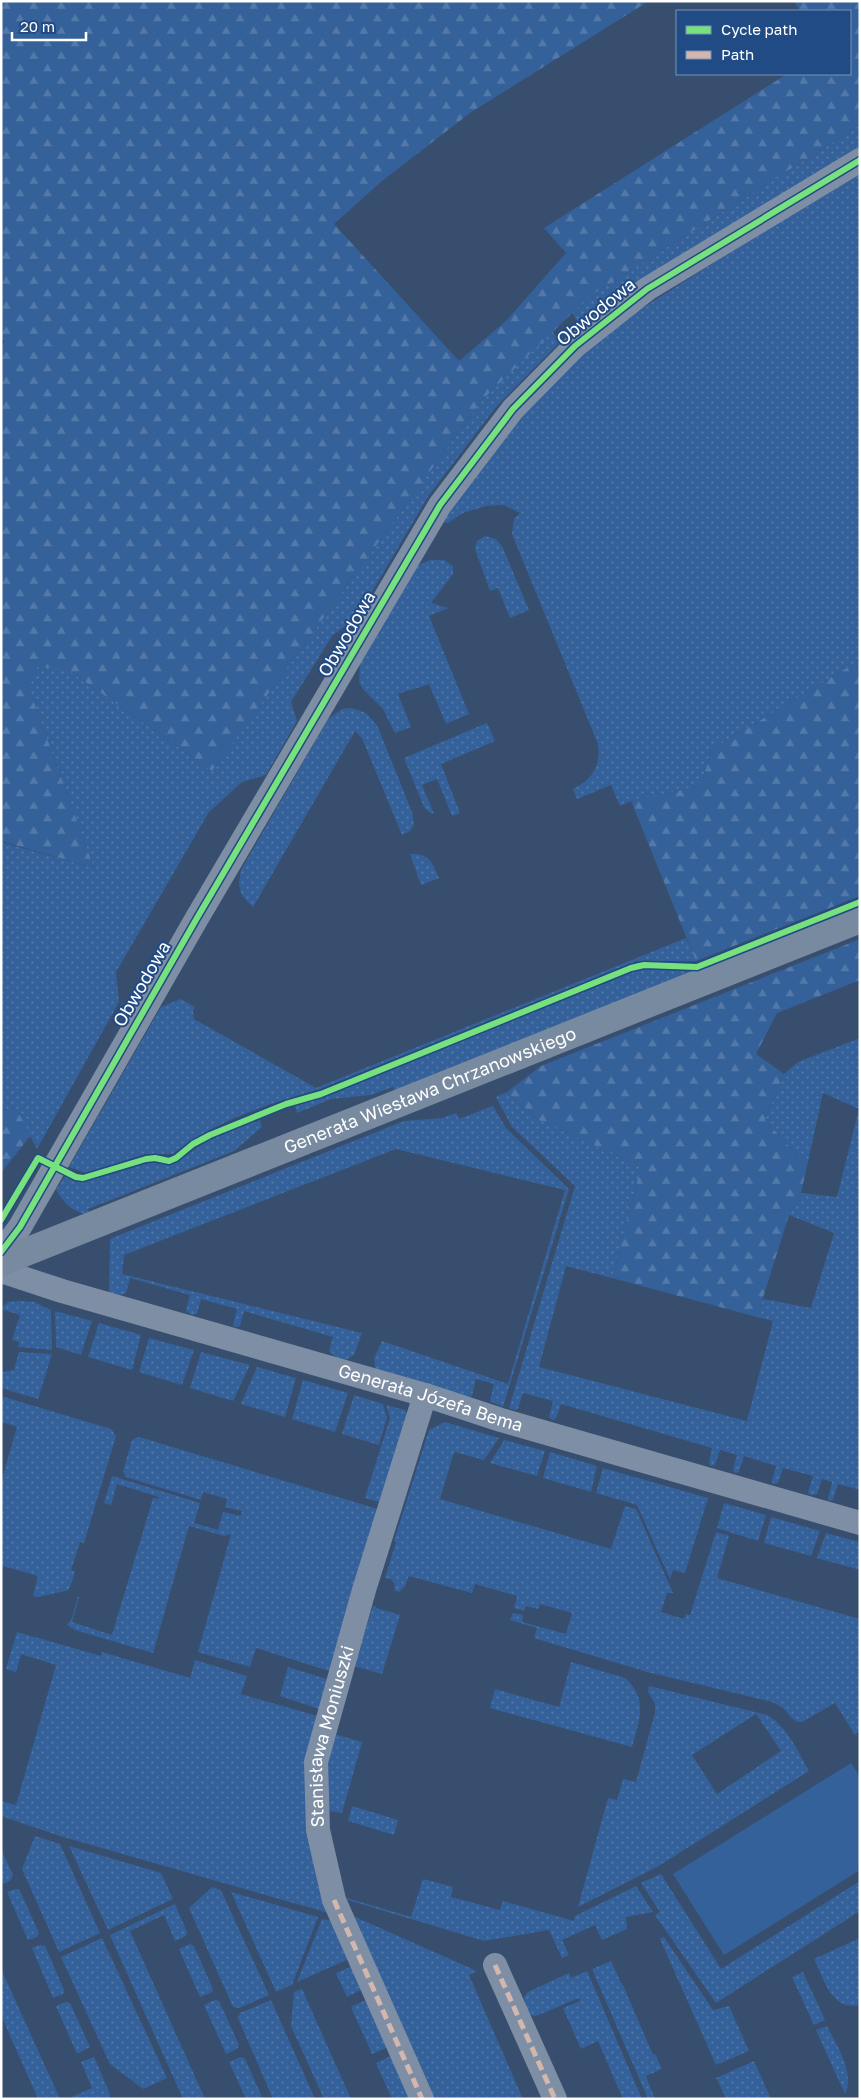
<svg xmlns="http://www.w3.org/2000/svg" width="861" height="2100" font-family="'Golos Text',sans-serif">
<defs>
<pattern id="green-dots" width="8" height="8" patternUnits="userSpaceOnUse" patternTransform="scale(1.25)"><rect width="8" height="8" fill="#35619a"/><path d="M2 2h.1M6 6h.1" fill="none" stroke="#5379a9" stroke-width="1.8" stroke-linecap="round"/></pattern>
<pattern id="forest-firs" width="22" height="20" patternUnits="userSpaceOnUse" patternTransform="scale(1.25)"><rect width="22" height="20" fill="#35619a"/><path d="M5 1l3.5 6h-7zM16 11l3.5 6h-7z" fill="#5379a9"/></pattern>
</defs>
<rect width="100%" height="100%" fill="#374e6e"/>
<!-- green -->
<g fill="url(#green-dots)" fill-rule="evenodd">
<path d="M860,125V148L641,281L606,304L579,325L572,312L590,296Z"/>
<path d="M860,170V660L711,750L701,786L631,801L620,806L611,785L577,799L573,789C593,780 601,765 598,744L512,534L514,519L520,513L504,505L486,506L463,513L448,523L443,522L503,434L583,352L630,316Z"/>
<path d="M552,331L560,342L496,407L429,495L357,617L332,636L291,702L297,721L266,775L242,782L209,812L116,972L119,1002L37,1149L15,1107L1,1111V842L94,868L28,686L37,666L67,669L212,771L482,400Z"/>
<path d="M485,536L496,539L503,548L529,610L510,618L498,588L490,591L475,549L477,541Z"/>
<path d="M430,560H444L453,566V574L431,603L448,608L429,616L469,714L446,724L429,684C419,688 409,690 398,694L411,727L395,733L383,709L363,689L359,682L360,664L416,566Z"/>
<path d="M352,708L366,713L377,725L412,812L414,825L410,831L402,835L362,738L355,731L253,907C239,894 237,889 241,870L328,719L342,709Z"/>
<path d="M487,723L495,741L441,764L460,813L452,816L437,779L422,785L434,814L429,812L424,807L404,758Z"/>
<path d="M410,854C429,853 432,862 439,878L421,885Z"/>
<path d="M686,938L696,961H636L320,1089C273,1102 210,1123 173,1154H145L86,1173L69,1167L161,1007L181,999L195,1007L193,1011L194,1019L316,1088Z"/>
<path d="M662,969L695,972L395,1093L393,1087L371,1095L331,1099L297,1113L295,1106L325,1097L638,970Z"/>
<path d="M860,1038V1490L838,1484L833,1500L829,1501L828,1498L832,1482L822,1479L817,1494L810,1495L808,1492L813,1476L783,1468L778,1483L773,1484L772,1481L776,1466L744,1456L739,1472L735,1473L733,1470L737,1455L720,1450L715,1465L710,1466L709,1462L712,1448L561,1404L556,1418L553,1420L549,1417L553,1401L523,1393L518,1409L515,1410L509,1408L575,1186L512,1127L496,1097L507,1092L537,1119L641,1167L612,1278L566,1266L539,1367L747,1421L773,1321L757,1317L763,1299L811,1308L834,1233L789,1215L801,1193L837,1197L859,1109L823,1093L807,1166L765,1120L784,1074L798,1062Z"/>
<path d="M493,1106L506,1128L569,1189L503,1407L490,1401L494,1384L476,1379L472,1396L469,1397L378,1370L375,1368L374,1358L382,1341L508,1384L565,1190L396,1149L124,1255L122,1274L362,1333L354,1355L344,1361L338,1359L329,1351L333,1337L244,1311L240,1326L235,1327L233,1325L237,1309L201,1299L197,1314L192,1315L186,1311L190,1295L130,1278L126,1293L121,1295L109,1292L110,1240L112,1238L404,1121L443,1118L456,1113L459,1119Z"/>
<path d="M260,1120L262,1127L234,1151L88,1209L90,1215C71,1211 66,1205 56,1190L65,1176L73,1181L83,1182L149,1163L173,1164L212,1138Z"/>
<path d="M20,1301L34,1302L51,1310L52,1350L18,1347L19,1342L12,1340L20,1315L1,1309L8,1302Z"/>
<path d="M55,1311L92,1321L81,1355L56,1347Z"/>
<path d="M99,1323L141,1335L132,1370L88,1357Z"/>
<path d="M149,1338L194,1350L182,1385L139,1372Z"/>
<path d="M19,1352L52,1354L38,1399L1,1388L2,1372L14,1370Z"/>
<path d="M201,1352L250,1365L233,1401L190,1388Z"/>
<path d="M257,1367L296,1378L285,1417L241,1404Z"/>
<path d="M303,1380L348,1393L335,1432L292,1419Z"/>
<path d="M354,1395L383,1404L387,1417L379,1445L342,1434Z"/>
<path d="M1,1396L111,1429L116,1436L84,1543L80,1542L71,1570L75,1572L69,1590L38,1597L33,1596L38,1576L3,1566L1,1570V1482L17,1427L1,1422Z"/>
<path d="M386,1405L405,1410L408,1415L383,1503L365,1498L390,1418Z"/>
<path d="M445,1422L499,1438L484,1460L454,1452L440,1499L611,1549L625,1506L636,1509L673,1593H667L661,1612L684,1619L686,1614L690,1615L716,1532L729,1536L717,1578L860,1619V1731L855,1735L835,1703L802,1722C792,1723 790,1714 783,1708C780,1706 776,1704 772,1702L647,1672L534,1638L537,1628L510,1620L513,1613L523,1615L522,1622L566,1634L572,1613L540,1604L538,1609L526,1606L524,1611L514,1608L517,1596L475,1584L472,1593L409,1576L405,1586L399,1592L394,1590L395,1584L391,1579L385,1578L396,1542L394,1541L429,1430Z"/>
<path d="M139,1437L381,1510L332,1672L256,1648L250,1667L198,1652L231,1534L224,1536L189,1526L153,1653L75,1630L67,1625L72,1618L78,1597H79L72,1622L112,1635L153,1498L159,1499V1497L117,1484L111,1505L104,1503L112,1476L200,1503L194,1523L218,1530L223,1512L241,1516L242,1511L225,1507L227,1499L203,1492L201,1500L126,1477L123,1471L132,1440Z"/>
<path d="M504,1440L545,1451L537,1476L490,1463Z"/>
<path d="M550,1452L597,1466L591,1492L543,1478Z"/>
<path d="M603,1468L708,1498L685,1573L673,1570L670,1579L637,1505L596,1493Z"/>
<path d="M724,1503L766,1515L758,1541L717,1528Z"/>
<path d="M771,1517L820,1531L811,1556L764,1543Z"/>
<path d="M826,1533L860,1542V1570L817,1558Z"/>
<path d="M373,1606H376V1608L400,1615L382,1674L354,1666Z"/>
<path d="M17,1632L101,1656L102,1652L190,1678L195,1660L247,1676L241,1694L321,1717L332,1914L60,1836L1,1816V1801L16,1805L56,1665L21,1654L16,1672L6,1669Z"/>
<path d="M571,1662L625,1678C649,1699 639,1721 632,1747L490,1708L495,1689L559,1707Z"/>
<path d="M288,1667L330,1680L322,1710L280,1696Z"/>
<path d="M649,1686L767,1715C788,1727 798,1752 809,1771L657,1867L578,1907L608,1798L617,1800L623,1779L636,1782L655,1713V1704L648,1692ZM756,1714L781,1751L717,1794L692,1755Z"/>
<path d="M334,1734L362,1742L342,1813L330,1811C321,1788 327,1757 334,1734Z"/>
<path d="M352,1806L398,1820L394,1835L348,1821Z"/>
<path d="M35,1836L60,1844L100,1933L59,1952L22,1869Z"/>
<path d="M69,1846L161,1873L173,1899L108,1930Z"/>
<path d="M1,1849L13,1875L11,1880L4,1884L1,1878Z"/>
<path d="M661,1874L721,1969L860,1881V1911L716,2003L655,1915L660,1912L641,1883Z"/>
<path d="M423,1879L453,1887L451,1897L500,1910L503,1901L574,1921L575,1916L636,1886L653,1912L626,1917L627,1929L602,1940L595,1925L562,1940L569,1955L562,1958L549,1930L484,1941L348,1900L347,1898L411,1917Z"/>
<path d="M212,1887L221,1890L269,1995L239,2008L233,2007L189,1908Z"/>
<path d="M15,1889H19L39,1933L37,1937L28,1940L7,1892Z"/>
<path d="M231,1892L318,1917L292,1985L276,1992Z"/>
<path d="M175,1904L187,1932L186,1936L175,1941L164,1915L130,1931L205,2099H183L110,1935Z"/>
<path d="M346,1913L477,1971L469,1975L523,2099H429Z"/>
<path d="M322,1919L335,1921L351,1958L297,1982Z"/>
<path d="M664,1937L713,2010L729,2006L749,2051L716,2065L660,1939Z"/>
<path d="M102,1938L167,2078L143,2089L110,2064L61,1957Z"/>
<path d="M860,1938V2005C831,2011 824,1979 814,1959Z"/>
<path d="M190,1944L194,1946L213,1989L212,1992L200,1997L179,1949Z"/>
<path d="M40,1945L45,1946L64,1990L63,1994L53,1998L32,1948Z"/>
<path d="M611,1961L622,1985H623L653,2055L655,2054L662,2069L646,2076L655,2099H648L592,1969Z"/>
<path d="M355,1965L365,1988L347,1997L336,1973Z"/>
<path d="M1,1969L60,2099H38L1,2015Z"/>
<path d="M587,1971L642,2099H623L598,2041L581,2049L563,2008L580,2001L579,1998L536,2016L530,2015L525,2005L524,1997L528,1992L569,1973L571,1978Z"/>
<path d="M803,1972L825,2020L814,2025L792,1977Z"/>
<path d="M302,1989L351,2099H324L291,2026L294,1992Z"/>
<path d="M370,1998L391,2046L372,2054L351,2007Z"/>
<path d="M215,2000L219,2001L239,2045L237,2049L226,2054L204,2005Z"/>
<path d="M271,2000L315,2099H273L238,2018L240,2013Z"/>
<path d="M66,2002L70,2003L90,2047L77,2054L56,2006Z"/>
<path d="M827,2026C837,2046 855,2072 845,2094L816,2030Z"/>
<path d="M395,2054L414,2099H392L376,2063Z"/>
<path d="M94,2057L110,2094L109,2099H67L92,2088L81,2062Z"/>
<path d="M241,2057L245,2059L263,2099H246L229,2062Z"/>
<path d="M754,2061L771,2099H726L717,2079H714Z"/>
</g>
<!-- forest -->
<g fill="url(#forest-firs)">
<path d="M1,1H649L470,113L382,181L334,224L459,361L507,320L566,253L544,228L787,74H850V11H800L794,1H860V125L590,296L482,400L212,771L67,669L37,667L28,686L94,868L1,841V345L5,342L1,338Z"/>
<path d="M860,660V896L696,961L631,801L701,786L711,750Z"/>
<path d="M860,939V980L777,1013L756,1054L784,1074L765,1120L807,1166L801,1193L789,1215L757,1317L612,1278L641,1167L537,1119L507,1092L541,1066Z"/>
<path d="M15,1107L31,1135L1,1173V1111Z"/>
</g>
<!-- pitch -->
<path fill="#35619a" d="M851,1763L860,1777V1870L724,1955L673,1874Z"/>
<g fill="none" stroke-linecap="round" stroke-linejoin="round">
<!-- street -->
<g stroke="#7e8ea4" stroke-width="24">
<path d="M1,1252L20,1227L197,918L440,505L513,409L575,346L647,289L860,160"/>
<path id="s1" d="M1,1271L62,1291L425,1395L501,1420L860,1523"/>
<path d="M495,1965L555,2099"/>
<path id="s2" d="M422,2099L334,1900L318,1830L316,1762L364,1590L425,1395"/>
</g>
<!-- secondary -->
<path stroke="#788aa0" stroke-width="28" id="s3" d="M1,1262L860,919"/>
<!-- quiet -->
<g stroke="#d1b7ad" stroke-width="5" stroke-dasharray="10 5" stroke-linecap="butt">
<path d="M334,1900L422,2099"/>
<path d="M495,1965L555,2099"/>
</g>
<!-- cycleway casing -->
<g stroke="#214b84" stroke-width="9">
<g id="cycleway">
<path d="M1,1220L38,1158L76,1177L83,1178L146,1159L155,1158L169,1161L176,1158L193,1144L210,1135L286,1104L321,1094L631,968L644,965L697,967L860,902"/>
<path d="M1,1252L20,1227L197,918L440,505L513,409L575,346L647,289L860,160"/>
</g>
</g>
<!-- cycleway -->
<use href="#cycleway" stroke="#77e17e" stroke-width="6"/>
</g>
<g text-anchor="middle" stroke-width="4" stroke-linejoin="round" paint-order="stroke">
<!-- street labels -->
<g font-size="18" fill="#fff" stroke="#214b84">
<text transform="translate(596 312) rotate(-39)" y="6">Obwodowa</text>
<text transform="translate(347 634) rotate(-60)" y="6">Obwodowa</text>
<text transform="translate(142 984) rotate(-60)" y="6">Obwodowa</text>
<text dy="6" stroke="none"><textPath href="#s3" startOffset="462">Generała Wiesława Chrzanowskiego</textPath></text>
<text dy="6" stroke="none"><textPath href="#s1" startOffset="448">Generała Józefa Bema</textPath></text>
<text dy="6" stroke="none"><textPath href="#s2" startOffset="385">Stanisława Moniuszki</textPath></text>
</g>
</g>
<!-- border -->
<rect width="861" height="2100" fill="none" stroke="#ffffff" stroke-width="5"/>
<!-- legend -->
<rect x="676" y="10" width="175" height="65" fill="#214b84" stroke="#7a93b5"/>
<rect x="686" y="26" width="25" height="8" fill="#77e17e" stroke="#7a93b5"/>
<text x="721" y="35" font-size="15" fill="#ffffff">Cycle path</text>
<rect x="686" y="51" width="25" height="8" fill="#d1b7ad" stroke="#7a93b5"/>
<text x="721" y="60" font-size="15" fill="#ffffff">Path</text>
<!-- scale -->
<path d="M12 32v8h74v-8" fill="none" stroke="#ffffff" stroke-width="2.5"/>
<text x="20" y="32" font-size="15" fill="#ffffff" stroke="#214b84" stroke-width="4" paint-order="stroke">20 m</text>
</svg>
